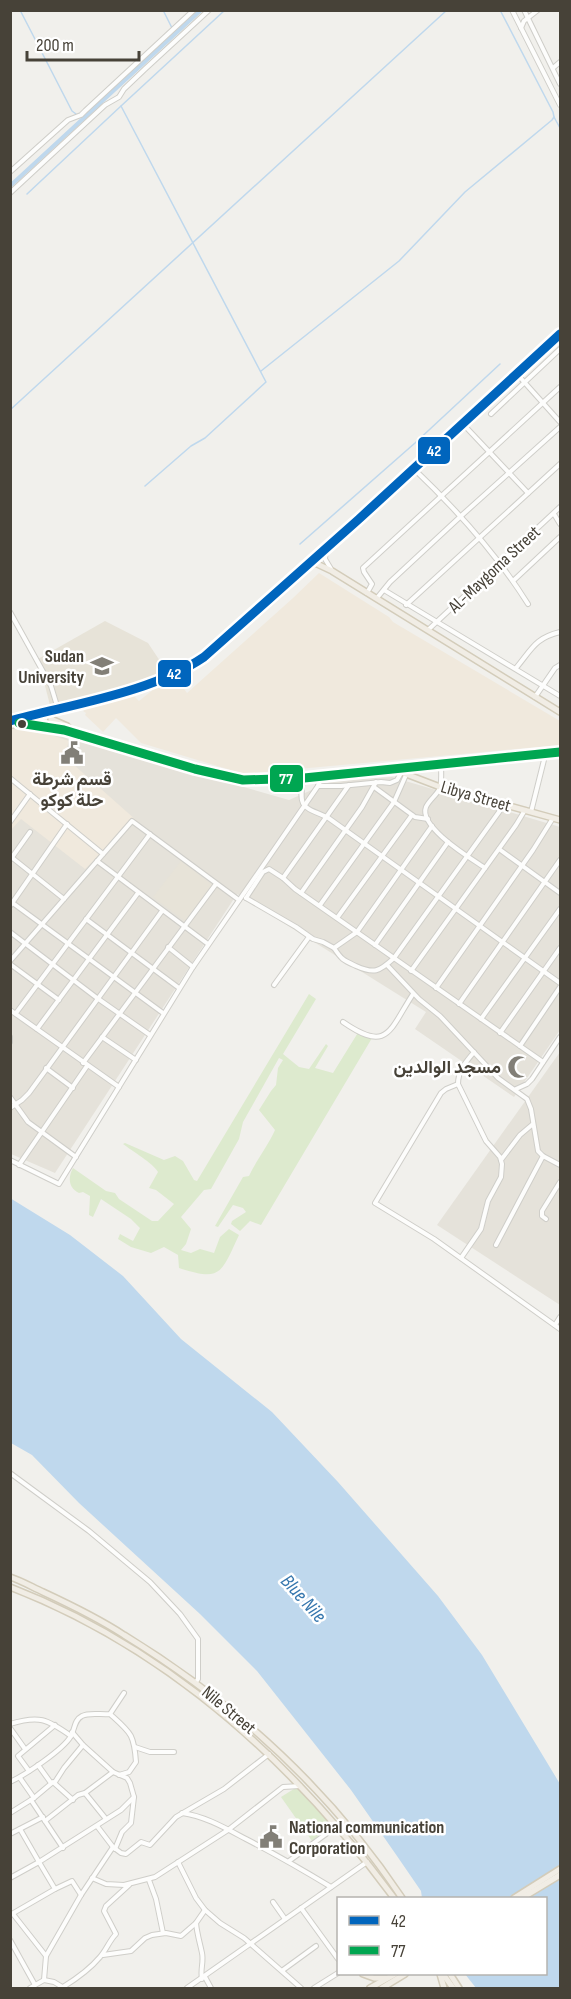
<svg xmlns="http://www.w3.org/2000/svg" width="571" height="1999" font-family="'Sofia Sans Condensed',Vazirmatn,sans-serif">
<rect width="100%" height="100%" fill="#f1f0ec"/>
<!-- residential -->
<g fill="#e5e2da">
<path d="M10,725L40,729L289,800L332,781L392,777L560,827V1030L514,1097L415,1029L426,1012L237,894L55,1173L11,1154Z"/>
<path d="M560,1052V1305L437,1225Z"/>
</g>
<!-- commercial -->
<g fill="#f0e9dd">
<path d="M319,573L389,617L393,622L560,721V745L244,774L141,743L116,718L103,732L85,715L86,713L83,711L98,703L132,694L139,701L159,685L179,682L187,693L293,598Z"/>
<path d="M11,729L40,731L69,741L64,756L136,820L85,869L21,819L11,830Z"/>
</g>
<!-- education -->
<g fill="#e7e3d8">
<path d="M105,621L148,643L168,673L51,709L38,659Z"/>
<path d="M181,861L212,885L185,921L153,897Z"/>
</g>
<!-- green -->
<g fill="#ddeace">
<path d="M309,994L316,999L283,1054L299,1067L309,1069L326,1044L328,1046L315,1068L333,1073L359,1031L372,1038L261,1225L250,1221L240,1231L231,1224L232,1221L246,1212L243,1208L233,1205L218,1227L215,1226L243,1177L249,1176C257,1159 268,1146 275,1130L259,1110L271,1091L276,1085L278,1068L283,1060L279,1058L243,1122L239,1139L211,1189L204,1190L181,1217L191,1229L186,1244L181,1250L191,1253L200,1249L214,1253L220,1237L229,1229L239,1235C221,1273 222,1282 179,1268L178,1255L164,1247L151,1253L131,1247L118,1239L120,1234L133,1241L140,1228L131,1219L101,1199L93,1217L89,1215L90,1196L83,1192L79,1193C68,1188 68,1177 73,1168L106,1191L115,1193L119,1199L152,1221H158L174,1204L156,1190L149,1188L158,1172C153,1163 132,1151 123,1144L125,1143L164,1160L175,1156L183,1161L194,1180L197,1181Z"/>
<path d="M297,1787L332,1825L312,1841L281,1797Z"/>
</g>
<!-- water -->
<path fill="#bfd8ed" d="M10,1198L70,1235L123,1276L181,1339L272,1412L338,1482L438,1596L482,1655L560,1784V1988H476L465,1974H546V1898H422L421,1891L397,1856L351,1790L257,1671L200,1614L79,1503L32,1455L11,1443Z"/>
<g fill="none" stroke-linecap="round" stroke-linejoin="round">
<!-- stream -->
<g stroke="#bfd8ed" stroke-width="1.5">
<path d="M20,10L72,111L76,114"/>
<path d="M163,10L175,34"/>
<path d="M121,106L225,10"/>
<path d="M554,117L560,128"/>
<path d="M27,194L121,106L266,382L205,438L191,446L145,486"/>
<path d="M261,371L399,261L465,192L552,120L554,117L553,112L500,10"/>
<path d="M10,410L447,10"/>
<path d="M300,544L415,443L500,364"/>
<path d="M305,802L318,784"/>
<path d="M74,1163L114,1098"/>
</g>
<!-- canal -->
<path stroke="#bfd8ed" stroke-width="4" d="M10,186L201,10"/>
<!-- minor casing -->
<g stroke="#cfcec9" stroke-width="6">
<g id="minor">
<path d="M512,10L560,105"/>
<path d="M524,10L560,84"/>
<path d="M521,28L524,21L538,10"/>
<path d="M553,68L560,62"/>
<path d="M10,172L68,120L81,115L85,111L194,10"/>
<path d="M10,193L105,105L119,97L124,89L145,69L209,10"/>
<path d="M517,374L560,422"/>
<path d="M491,414L560,349"/>
<path d="M463,424L528,493"/>
<path d="M414,469C457,510 496,553 528,604"/>
<path d="M554,514L560,524"/>
<path d="M326,549L325,559L331,569"/>
<path d="M308,564L560,334"/>
<path d="M513,581L560,537"/>
<path d="M384,590L560,696"/>
<path d="M367,593L372,584L364,572L363,568L560,387"/>
<path d="M377,598L390,582L461,516L560,427"/>
<path d="M406,605L560,464"/>
<path d="M10,612L51,686L58,709"/>
<path d="M428,630L560,507"/>
<path d="M516,668C532,649 535,638 560,632"/>
<path d="M535,697L555,668L560,665"/>
<path d="M441,764C441,771 442,781 440,788C437,795 429,800 426,807C418,827 472,859 485,868"/>
<path d="M10,778L103,854"/>
<path d="M303,778C299,808 301,806 327,817L560,983"/>
<path d="M318,786H341L381,782L390,783L397,780L401,773"/>
<path d="M374,787L415,817L428,819"/>
<path d="M531,812L546,752"/>
<path d="M10,822L30,794"/>
<path d="M499,849L560,893"/>
<path d="M10,856L64,899"/>
<path d="M10,860L30,832"/>
<path d="M97,861L208,944"/>
<path d="M283,878L349,785"/>
<path d="M301,893L362,807L376,782"/>
<path d="M246,898L263,872L269,869L283,878L295,889L543,1062"/>
<path d="M246,898L296,927L313,939L323,942L334,948L357,932L432,826"/>
<path d="M10,901L163,1013"/>
<path d="M320,905L394,802L406,775"/>
<path d="M10,906L67,824"/>
<path d="M337,918L412,815"/>
<path d="M86,919L179,988"/>
<path d="M10,932L97,998L150,1035"/>
<path d="M375,945L448,842"/>
<path d="M168,947L193,967"/>
<path d="M334,948C342,960 343,960 356,966C374,974 379,972 394,958L504,805"/>
<path d="M10,961L132,821L239,900"/>
<path d="M10,964L59,1000"/>
<path d="M387,965L419,999L440,1016L498,1078L527,1099L531,1109L538,1151L543,1156L560,1165"/>
<path d="M411,971L516,825L525,810"/>
<path d="M274,985L309,937"/>
<path d="M436,988L533,850L553,818"/>
<path d="M459,1004L560,860"/>
<path d="M10,1010L119,1087"/>
<path d="M16,1013L150,834"/>
<path d="M481,1019L560,909"/>
<path d="M343,1022C388,1053 389,1031 413,994"/>
<path d="M37,1029L138,893"/>
<path d="M500,1033L560,948"/>
<path d="M10,1037V1042"/>
<path d="M102,1037L136,1060"/>
<path d="M520,1046L560,987"/>
<path d="M83,1063L216,884"/>
<path d="M46,1068L73,1088"/>
<path d="M458,1084L446,1089L441,1093L375,1203L434,1239L560,1329"/>
<path d="M516,1089L527,1084L532,1079L560,1037"/>
<path d="M10,1097L28,1122L76,1157"/>
<path d="M10,1108L22,1100L29,1093L162,911"/>
<path d="M10,1160L59,1184L193,967L318,786L322,777"/>
<path d="M501,1160L520,1135L533,1124"/>
<path d="M19,1165L87,1066"/>
<path d="M546,1219L542,1216V1211L560,1182"/>
<path d="M496,1245L543,1156"/>
<path d="M461,1258L481,1229L488,1201L501,1177L502,1164L500,1157L486,1141L458,1084C458,1070 466,1062 474,1052"/>
<path d="M555,1325L560,1317"/>
<path d="M10,1473L89,1531L150,1582L180,1614L198,1639V1679L196,1682"/>
<path d="M110,1714C131,1733 134,1734 136,1762L129,1772L119,1775"/>
<path d="M10,1724C39,1715 47,1719 71,1736"/>
<path d="M10,1728L25,1749"/>
<path d="M72,1732L83,1745L113,1772L127,1778L130,1783L134,1797L131,1823L122,1832L115,1849"/>
<path d="M135,1747L150,1752H174"/>
<path d="M38,1765L51,1783"/>
<path d="M29,1771L18,1756L55,1725"/>
<path d="M20,1778L34,1798"/>
<path d="M10,1782C25,1775 63,1750 71,1736C75,1729 74,1720 82,1716C89,1712 102,1715 110,1714L124,1693"/>
<path d="M55,1782L64,1768L83,1745"/>
<path d="M85,1793L106,1819"/>
<path d="M31,1800L63,1848"/>
<path d="M10,1813L34,1798L53,1782L73,1800"/>
<path d="M182,1813C205,1816 227,1829 246,1839C275,1854 303,1870 331,1887"/>
<path d="M45,1821L78,1795L85,1793L113,1772"/>
<path d="M97,1826L113,1847"/>
<path d="M10,1834L43,1817"/>
<path d="M289,1861L337,1826"/>
<path d="M178,1862L196,1898L205,1910L220,1923L244,1938L301,1988"/>
<path d="M10,1878L39,1862L20,1829"/>
<path d="M92,1878L106,1884L124,1885L155,1877L228,1830L283,1787L300,1786"/>
<path d="M149,1880L156,1899L163,1933"/>
<path d="M55,1889L72,1881L81,1895"/>
<path d="M273,1902L285,1919"/>
<path d="M301,1908L338,1959"/>
<path d="M13,1914L46,1956"/>
<path d="M10,1915L55,1889L39,1862L121,1810L134,1797"/>
<path d="M196,1923C197,1934 200,1943 202,1953C204,1962 200,1969 202,1979"/>
<path d="M10,1940L35,1985"/>
<path d="M103,1955L131,1951L145,1938L152,1935L166,1933L181,1936L196,1923L205,1910"/>
<path d="M283,1970L316,1946"/>
<path d="M205,1977L211,1988"/>
<path d="M44,1980L46,1956L81,1895L113,1847L121,1853L126,1854L141,1842L150,1845L176,1817L224,1789L269,1754"/>
<path d="M63,1987C76,1979 90,1969 100,1957C107,1949 109,1941 116,1934L104,1911L106,1906L129,1885"/>
<path d="M30,1988L44,1980L54,1982L64,1988"/>
<path d="M187,1988L367,1862"/>
<path d="M314,1988L338,1973"/>
</g>
</g>
<!-- major casing -->
<g stroke="#d3ccba" stroke-width="8">
<g id="major">
<path d="M57,711L52,714L51,719L67,726L72,731"/>
<path d="M10,721L129,689L187,668L220,644L306,567L315,563L332,571L560,712"/>
<path d="M10,725L23,723L64,730L195,769L243,780L304,778L560,752"/>
<path d="M393,769L440,787L560,820"/>
<path d="M10,1577C22,1581 32,1587 43,1592C71,1605 98,1618 124,1635C235,1703 330,1790 402,1898"/>
<path d="M10,1587C170,1649 294,1763 394,1898"/>
<path d="M514,1898L560,1869"/>
<path d="M522,1898L560,1875"/>
<path d="M363,1974L374,1978H386"/>
<path d="M440,1974L444,1988"/>
<path d="M443,1974L453,1988"/>
<path d="M450,1974L459,1988"/>
<path d="M370,1988L395,1974"/>
<path d="M382,1988L405,1974"/>
</g>
</g>
<!-- minor -->
<use href="#minor" stroke="#fdfdfc" stroke-width="4"/>
<!-- major -->
<use href="#major" stroke="#f1ede5" stroke-width="5"/>
<!-- bus-1 casing -->
<g stroke="#fff" stroke-width="14">
<path id="bus-1" d="M10,721C72,704 151,693 204,657L359,519L560,334"/>
</g>
<!-- bus-2 casing -->
<g stroke="#fff" stroke-width="14">
<path id="bus-2" d="M19,723L64,730L195,769L243,780L304,778L560,752"/>
</g>
<!-- bus-1 -->
<use href="#bus-1" stroke="#0065bd" stroke-width="9"/>
<!-- bus-2 -->
<use href="#bus-2" stroke="#00a651" stroke-width="9"/>
</g>
<!-- icons -->
<defs>
<g id="university-bare" transform="scale(1.8)"><path d="M0-5L7-2L0 1L-7-2ZM-4 1L0 2.5L4 1V4Q0 6-4 4Z" fill="#827f77" stroke="#fff" stroke-width="2.5" paint-order="stroke"/></g>
<g id="civic-bare" transform="scale(1.8)"><path d="M-.6-6.5H3V-4.5H.6V-3L4-1V1h2V6H-6V1h2V-1L-.6-3ZM-1.2 2.5V6h2.4V2.5Z" fill="#827f77" stroke="#fff" stroke-width="2.5" paint-order="stroke"/></g>
<g id="mosque-bare" transform="scale(1.8)"><path d="M3.5-4.9A6 6 0 1 0 3.5 4.9A5 5 0 1 1 3.5-4.9Z" fill="#827f77" stroke="#fff" stroke-width="2.5" paint-order="stroke"/></g>
</defs>
<g fill-rule="evenodd">
<use href="#university-bare" x="102" y="666"/>
<use href="#civic-bare" x="72" y="753"/>
<use href="#mosque-bare" x="519" y="1067"/>
<use href="#civic-bare" x="271" y="1837"/>
</g>
<!-- markers -->
<circle fill="#474238" stroke="#fff" stroke-width="2" cx="22" cy="724" r="5"/>
<g text-anchor="middle" stroke-width="5" stroke-linejoin="round" paint-order="stroke">
<!-- street labels -->
<g font-size="18" fill="#474238" stroke="#fff">
<text transform="translate(494 569) rotate(-43)" y="6">AL-Maygoma Street</text>
<text transform="translate(476 796) rotate(16)" y="6">Libya Street</text>
<text transform="translate(229 1710) rotate(40)" y="6">Nile Street</text>
</g>
<!-- poi labels -->
<g font-size="18" font-weight="bold" fill="#474238" stroke="#fff" text-anchor="end">
<text x="84" y="662">Sudan<tspan x="84" dy="21">University</tspan></text>
<text x="72" y="785" text-anchor="middle">قسم شرطة<tspan x="72" dy="21">حلة كوكو</tspan></text>
<text x="501" y="1073">مسجد الوالدين</text>
<text x="289" y="1833" text-anchor="start">National communication<tspan x="289" dy="21">Corporation</tspan></text>
</g>
<!-- water labels -->
<g font-size="20" font-style="italic" fill="#3677ae" stroke="#fff">
<text transform="translate(304 1598) rotate(48)" y="7">Blue Nile</text>
</g>
</g>
<g stroke="#fff" stroke-width="2">
<rect x="417" y="436" width="34" height="29" rx="6" fill="#0065bd"/>
<rect x="157" y="659" width="35" height="29" rx="6" fill="#0065bd"/>
<rect x="269" y="764" width="35" height="29" rx="6" fill="#00a651"/>
</g>
<g font-size="16" text-anchor="middle" font-weight="bold" fill="#fff">
<text x="434" y="456">42</text>
<text x="174" y="679">42</text>
<text x="286" y="784">77</text>
</g>
<!-- border -->
<rect width="571" height="1999" fill="none" stroke="#474238" stroke-width="24"/>
<!-- legend -->
<rect x="337" y="1897" width="210" height="78" fill="#ffffff" stroke="#b5b3af" stroke-width="1.5"/>
<rect x="349" y="1916" width="30" height="9" fill="#0065bd" stroke="#b5b3af" stroke-width="1.5"/>
<text x="391" y="1927" font-size="18" fill="#474238">42</text>
<rect x="349" y="1946" width="30" height="9" fill="#00a651" stroke="#b5b3af" stroke-width="1.5"/>
<text x="391" y="1957" font-size="18" fill="#474238">77</text>
<!-- scale -->
<path d="M27 51v9h112v-9" fill="none" stroke="#474238" stroke-width="3"/>
<text x="36" y="51" font-size="18" fill="#474238" stroke="#ffffff" stroke-width="4.5" paint-order="stroke">200 m</text>
</svg>
